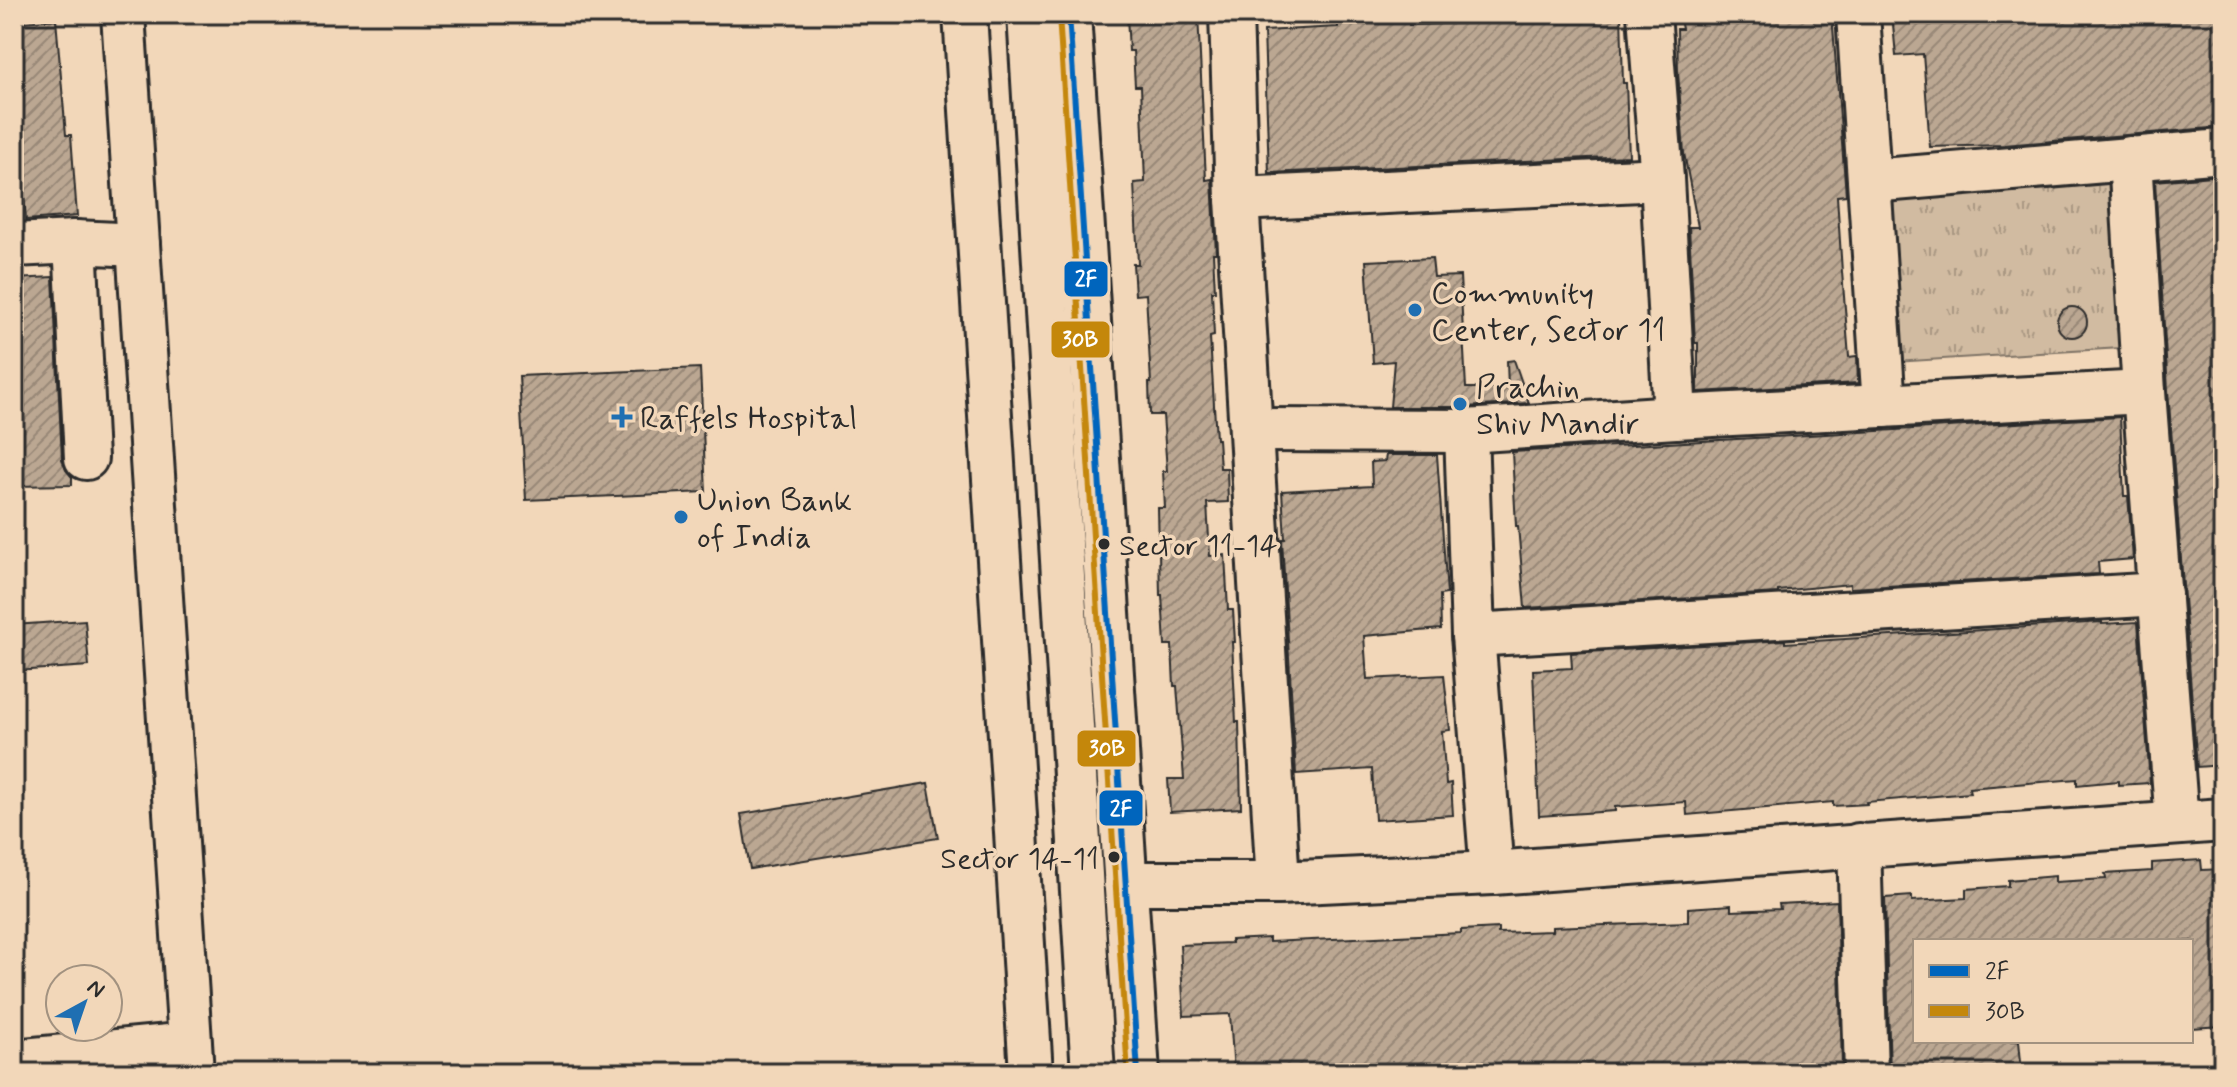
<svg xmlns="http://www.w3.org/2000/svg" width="2237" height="1087" font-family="Mynerve,sans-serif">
<defs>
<pattern id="park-tufts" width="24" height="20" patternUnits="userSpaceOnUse" patternTransform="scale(2)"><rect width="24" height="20" fill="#d1bba1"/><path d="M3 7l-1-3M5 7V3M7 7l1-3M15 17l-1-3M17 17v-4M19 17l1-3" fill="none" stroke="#aa9883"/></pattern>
<pattern id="building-hatch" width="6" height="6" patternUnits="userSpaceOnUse" patternTransform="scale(2)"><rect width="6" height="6" fill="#bba792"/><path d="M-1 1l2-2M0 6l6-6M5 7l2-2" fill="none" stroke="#988877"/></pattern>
</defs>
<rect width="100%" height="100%" fill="#f2d7b9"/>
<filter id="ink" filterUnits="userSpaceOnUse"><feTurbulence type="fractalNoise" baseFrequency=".0125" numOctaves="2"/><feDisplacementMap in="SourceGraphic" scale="16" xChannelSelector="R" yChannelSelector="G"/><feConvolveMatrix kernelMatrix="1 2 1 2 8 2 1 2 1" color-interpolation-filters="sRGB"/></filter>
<g filter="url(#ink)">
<!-- park -->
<path fill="url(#park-tufts)" stroke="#7e7366" stroke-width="2" d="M2109,169L2121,348L1895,362L1882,183Z"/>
<!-- building -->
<g fill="url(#building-hatch)" stroke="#2b2b2b" stroke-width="2">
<path d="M1198,14L1206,180L1212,179L1216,253H1213L1215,291H1212L1214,336L1210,337L1216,439H1218L1220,468H1227L1228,502L1207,503L1210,556L1225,555L1228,610H1233L1235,642H1232L1236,722H1239L1241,808L1170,812L1168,779H1184L1177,686H1174L1172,645H1165L1162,595H1160L1158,508H1165L1163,471H1167L1163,415H1150L1149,383H1151L1146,294L1135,295L1133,264H1138L1134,183L1145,182L1141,86H1135L1133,51H1129L1127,16Z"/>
<path d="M1374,14H1408L1409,25L1476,23V14H1621L1623,83H1626L1629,156L1269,173L1264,31L1338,27V21L1374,20Z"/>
<path d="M1679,14H1832L1846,195L1837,196L1842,272L1849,357L1857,356L1858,383L1698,392V343H1695L1689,227H1698L1684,153L1678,72L1677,29H1682Z"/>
<path d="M1892,14H2223V127L2004,145L1930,147L1923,54L1896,56Z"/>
<path d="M56,19L66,135H71L77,216L26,220L21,165H14V23Z"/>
<path d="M2223,175V765L2197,767L2168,390L2155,181Z"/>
<path d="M1432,258L1434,277L1460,276L1466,388H1508L1507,361L1514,360L1529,403L1465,407H1390L1394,361L1373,363L1366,261Z"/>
<path d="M53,277L62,459L66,470L72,477V485L14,486V279Z"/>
<circle cx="2072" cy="322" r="15"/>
<path d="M700,368L706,492L526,500L519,376Z"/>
<path d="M2120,417L2124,496H2128L2133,559L2098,562L2099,574L1850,588V584L1778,591V593L1525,608L1518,526H1516L1512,452Z"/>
<path d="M1386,455H1437L1447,594L1440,595L1441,629L1364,636L1367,679L1444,675L1450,730L1442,731L1446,784L1451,783L1453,815L1375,820L1372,769L1296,774L1284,574L1282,539H1285L1282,491L1372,486L1371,462L1385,461Z"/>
<path d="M85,620L89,666L16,671L14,625Z"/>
<path d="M2102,622V624L2138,622L2150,783L2118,785V781L2077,785V779L1969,788L1970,793L1866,802L1867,804L1833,806V802L1687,815L1686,802L1615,807V811L1539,816L1533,670L1572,668L1571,653L1785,640V643Z"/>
<path d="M928,783L938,838L750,869L741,814Z"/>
<path d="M2201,860L2202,870L2223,869V1026L2191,1028V941H1915V1041H2019L2022,1073H1890L1885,898L1912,896V901L1966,898V889L2008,886V880L2055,876V882L2106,879L2105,874L2152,871V863Z"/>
<path d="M1837,901L1842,1065L1784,1070V1073H1234L1230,1014L1184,1016L1180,945L1231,943V940L1269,938V942L1461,933V930L1498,928V933L1552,931V927L1688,922V908L1731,905V911L1780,909L1779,904Z"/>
</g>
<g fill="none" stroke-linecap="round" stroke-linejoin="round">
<!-- minor casing -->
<g stroke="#2b2b2b" stroke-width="48">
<g id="minor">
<path d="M123,14L192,1073"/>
<path d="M965,14L1031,1073"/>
<path d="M1029,14L1093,1073"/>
<path d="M1069,14L1138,1073"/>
<path d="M1231,14L1237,199L1278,883"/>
<path d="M1649,14L1662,179L1675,417"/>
<path d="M1858,14L1884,406"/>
<path d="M2130,158L2144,392L2177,823"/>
<path d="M1871,181L2223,151"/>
<path d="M1237,199L1662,179"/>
<path d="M14,245L75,242"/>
<path d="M1251,430L1466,431L1675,417L2144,392"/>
<path d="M1466,431L1473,635L1492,873"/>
<path d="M86,458L75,242L138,245"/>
<path d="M1473,635L2160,594"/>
<path d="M1859,845L1866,1073"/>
<path d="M1125,883H1278L1492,873L2223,820"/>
<path d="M14,1061L190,1044"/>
</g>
</g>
<!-- minor -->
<use href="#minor" stroke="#f2d7b9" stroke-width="42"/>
<!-- bus-1 casing -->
<g stroke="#f2d7b9" stroke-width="12">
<path id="bus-1" d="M1069,14L1138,1073"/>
</g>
<!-- bus-2 casing -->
<g stroke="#f2d7b9" stroke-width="12">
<path id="bus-2" d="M1059,15L1128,1073"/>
</g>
<!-- bus-1 -->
<use href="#bus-1" stroke="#0065bd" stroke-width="6"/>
<!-- bus-2 -->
<use href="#bus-2" stroke="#c4870b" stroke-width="6"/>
</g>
</g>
<!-- markers -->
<g fill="#1f6fb2" stroke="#f2d7b9" stroke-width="3">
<circle cx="1415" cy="310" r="8"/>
<circle cx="1460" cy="404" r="8"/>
<path d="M618 405h8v8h8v8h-8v8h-8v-8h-8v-8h8z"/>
<circle cx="681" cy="517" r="8"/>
</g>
<g fill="#2b2b2b" stroke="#f2d7b9" stroke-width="3">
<circle cx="1104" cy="544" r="7"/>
<circle cx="1114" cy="857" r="7"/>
</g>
<g text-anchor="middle" stroke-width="7" stroke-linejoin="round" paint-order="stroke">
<!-- bus labels -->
<g font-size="30" fill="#2b2b2b" stroke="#f2d7b9" text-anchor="start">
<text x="1119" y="555">Sector 11-14</text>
<text x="1099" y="868" text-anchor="end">Sector 14-11</text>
</g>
<!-- poi labels -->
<g font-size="32" fill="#2b2b2b" stroke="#f2d7b9" text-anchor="start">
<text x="1431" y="303">Community<tspan x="1431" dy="37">Center, Sector 11</tspan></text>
<text x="1476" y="397">Prachin<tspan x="1476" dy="37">Shiv Mandir</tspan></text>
<text x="640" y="428">Raffels Hospital</text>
<text x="697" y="510">Union Bank<tspan x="697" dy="37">of India</tspan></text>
</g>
</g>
<g stroke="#f2d7b9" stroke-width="3">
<rect x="1063" y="260" width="46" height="38" rx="8" fill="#0065bd"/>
<rect x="1050" y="320" width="61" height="39" rx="8" fill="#c4870b"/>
<rect x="1076" y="729" width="61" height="39" rx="8" fill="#c4870b"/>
<rect x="1098" y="789" width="46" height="38" rx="8" fill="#0065bd"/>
</g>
<g font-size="22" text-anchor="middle" font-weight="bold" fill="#fff">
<text x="1086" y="286">2F</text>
<text x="1080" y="347">30B</text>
<text x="1107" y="756">30B</text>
<text x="1121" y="816">2F</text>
</g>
<!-- margin -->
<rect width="2237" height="1087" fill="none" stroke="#f2d7b9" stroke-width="48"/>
<rect x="24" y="24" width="2189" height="1039" fill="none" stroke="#2b2b2b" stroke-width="3" filter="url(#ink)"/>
<!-- legend -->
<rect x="1913" y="939" width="280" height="104" fill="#f2d7b9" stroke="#a29280" stroke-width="2"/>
<rect x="1929" y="965" width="40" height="12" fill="#0065bd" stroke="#a29280" stroke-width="2"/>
<text x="1985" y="979" font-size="24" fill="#2b2b2b">2F</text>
<rect x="1929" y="1005" width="40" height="12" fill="#c4870b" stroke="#a29280" stroke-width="2"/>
<text x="1985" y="1019" font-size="24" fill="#2b2b2b">30B</text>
<!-- north arrow -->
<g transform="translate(84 1003) rotate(40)"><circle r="38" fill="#f2d7b9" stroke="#a29280" stroke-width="2"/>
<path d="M0-6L14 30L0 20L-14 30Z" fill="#1f6fb2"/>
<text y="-12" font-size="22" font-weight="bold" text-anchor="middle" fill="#2b2b2b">N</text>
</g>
</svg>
